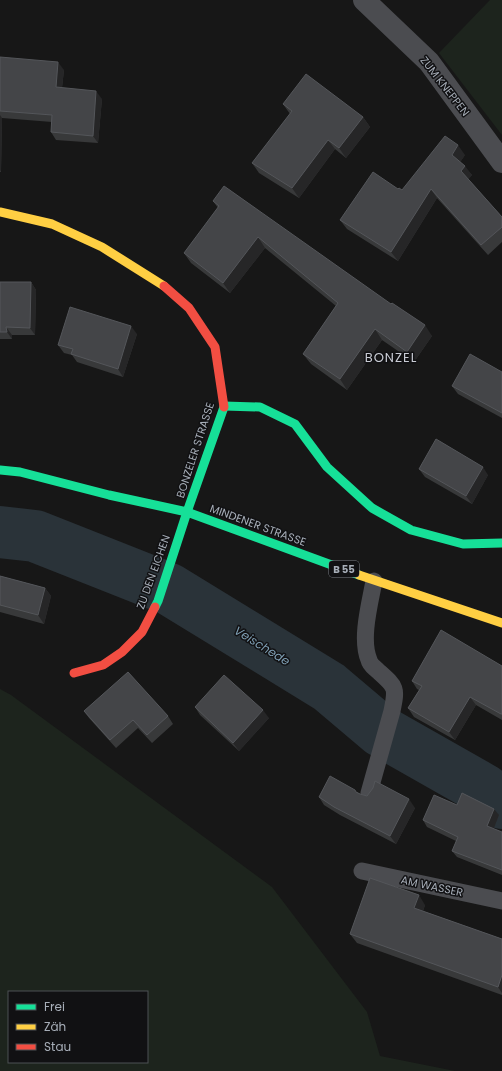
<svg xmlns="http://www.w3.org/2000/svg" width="502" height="1071" font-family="Poppins,sans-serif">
<rect width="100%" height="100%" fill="#171717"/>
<!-- green -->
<g fill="#1d241d" fill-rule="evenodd">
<path d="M490,0H502V135L439,53Z"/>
<path d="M0,689L11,695L272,887L367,1012L380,1056L455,1071H0ZM9,992H147V1062H9Z"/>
</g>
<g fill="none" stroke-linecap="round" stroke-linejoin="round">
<!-- river -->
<path stroke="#2a3339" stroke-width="52" d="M0,532L35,536L169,589L329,687L381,731L483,789L502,803"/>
<!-- lane -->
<g stroke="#4b4c50" stroke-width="17">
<path d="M369,793L392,711C397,687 396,687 378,671C375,668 370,665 369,660C360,639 370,603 374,581"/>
<path d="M362,871L502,901"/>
</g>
<!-- street -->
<path stroke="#4b4c50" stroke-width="22" d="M364,0L429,62L502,162"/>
<!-- fast -->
<g stroke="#16e098" stroke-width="9">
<path d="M224,406L260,407L295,424L327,467L372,508L411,530L463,544L502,543"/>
<path d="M0,470L20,472L109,495L187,512L359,575"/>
<path d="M155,607L158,601L187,512L224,407"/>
</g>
<!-- slow -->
<g stroke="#ffcf43" stroke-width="9">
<path d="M0,212L52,224L102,247L164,286"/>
<path d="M359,575L502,623"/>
</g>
<!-- jam -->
<g stroke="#f24e42" stroke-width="9">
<path d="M164,286L189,308L215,347L224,407"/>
<path d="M74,673L103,665L122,652L142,632L155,607"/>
</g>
</g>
<!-- wall -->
<g fill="#38393a">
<path d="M0,57L64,70L62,88L102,99L98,143L56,140L51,132L52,122L2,118L1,172H0Z"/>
<path d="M283,104L363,117L370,127L346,158L335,149L299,198L259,173L252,163L290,114Z"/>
<path d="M465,155L460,162L472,175L468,179L502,217V242L488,255L437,198L398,261L347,229L340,220L398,189L402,190Z"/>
<path d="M213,201L432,336L414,362L382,340L347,390L311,364L303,354L336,306L265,248L230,293L191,263L184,253L218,208Z"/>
<path d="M0,282H31L36,290L35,335H12V339H0Z"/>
<path d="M137,334L123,377L77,362L72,355L64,353L58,345Z"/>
<path d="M502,372V418L458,394L452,386Z"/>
<path d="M419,469L488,475L472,504L425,477Z"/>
<path d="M0,576L45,588L51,596L44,624L0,612Z"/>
<path d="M502,666V720L476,705L455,740L414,717L408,708L419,690L417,689L412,681Z"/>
<path d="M195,707L269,718L239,751L200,715Z"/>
<path d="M84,711L168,716L173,724L152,743L138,728L116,748L89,718Z"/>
<path d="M357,792L360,794L415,808L396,844L340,815L324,805L319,797Z"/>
<path d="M457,805L499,815L493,829L502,832V875L457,857L452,851L456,841L427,827L423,820Z"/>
<path d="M425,905L423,911L502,939V995L357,943L350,934Z"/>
</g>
<!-- shaded-wall -->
<g fill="#262627">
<path d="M58,62L64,70L61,95L56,87Z"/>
<path d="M96,91L102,99L98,143L93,136Z"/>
<path d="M0,115L2,118L1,172L0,170Z"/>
<path d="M363,117L370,127L346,158L339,148Z"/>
<path d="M328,140L335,149L299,198L292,188Z"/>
<path d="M458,145L465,155L459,164L452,155Z"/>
<path d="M465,166L472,175L468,180L461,171Z"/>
<path d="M431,189L437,198L398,261L391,252Z"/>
<path d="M258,237L265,248L230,293L223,283Z"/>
<path d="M31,282L36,290L35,335L30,328Z"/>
<path d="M425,325L432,336L414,362L407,352Z"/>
<path d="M131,326L137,334L123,377L118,369Z"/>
<path d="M6,327L12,335V339L7,332Z"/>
<path d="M375,329L382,340L347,390L340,379Z"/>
<path d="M483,467L488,475L472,504L466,496Z"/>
<path d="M45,588L51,596L44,624L38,615Z"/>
<path d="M470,697L476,705L455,740L449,732Z"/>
<path d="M263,710L269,718L239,751L233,743Z"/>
<path d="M409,799L415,808L396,844L390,836Z"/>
<path d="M494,809L499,815L492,833L487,826Z"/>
<path d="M419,895L425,905L421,917L414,908Z"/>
<path d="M502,975V993L498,987Z"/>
</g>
<!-- building -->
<g fill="#444548" stroke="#54565a">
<path d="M0,57L58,62L56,87L96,91L93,136L51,132L52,115L0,111Z"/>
<path d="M306,74L363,117L339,148L328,140L292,188L252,163L292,111L283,104Z"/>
<path d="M445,136L458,145L452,155L465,166L461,171L502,217V227L481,245L431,189L391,252L340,220L373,172L398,189L399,188L402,190Z"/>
<path d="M224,186L391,304L392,303L425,325L407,352L375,329L340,379L303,354L338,303L258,237L223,283L184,253L219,206L213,201Z"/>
<path d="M0,282H31L30,328L6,327L7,332H0Z"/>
<path d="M70,307L131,326L118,369L71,354L73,349L58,345Z"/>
<path d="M470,354L502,372V413L452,386Z"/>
<path d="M436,439L483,467L466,496L419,469Z"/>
<path d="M0,576L45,588L38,615L0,605Z"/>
<path d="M441,630L502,666V714H501L470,697L449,732L408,708L422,686L412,681Z"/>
<path d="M128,672L168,716L147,735L133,720L110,740L84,711Z"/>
<path d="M224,675L263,710L233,743L195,707Z"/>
<path d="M330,776L355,790L356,792L360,794L367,796L373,788L375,781L409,799L390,836L334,807L319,797Z"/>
<path d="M462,793L494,809L487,826L502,832V870L452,851L458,837L423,820L434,795L457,805Z"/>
<path d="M370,878L419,895L414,908L502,939V975L498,987L350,934Z"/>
</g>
<g text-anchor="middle" stroke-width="3" stroke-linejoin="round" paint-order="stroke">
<!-- shield labels -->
<rect fill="#111113" stroke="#7a7f86" stroke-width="1" x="329" y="561" width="30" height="16" rx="3"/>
<g font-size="10" font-weight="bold" fill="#a7aeb8">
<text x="344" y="573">B 55</text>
</g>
<!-- street labels -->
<g font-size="11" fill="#a7aeb8" stroke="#111113">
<text transform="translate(445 86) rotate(52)" y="4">ZUM KNEPPEN</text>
<text transform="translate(195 450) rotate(-72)" y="4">BONZELER STRASSE</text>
<text transform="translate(258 525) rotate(20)" y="4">MINDENER STRASSE</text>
<text transform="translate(153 572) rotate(-70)" y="4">ZU DEN EICHEN</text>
<text transform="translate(432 886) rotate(12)" y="4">AM WASSER</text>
</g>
<!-- water labels -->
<g font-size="12" font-style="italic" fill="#7e9eb3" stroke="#111113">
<text transform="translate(262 646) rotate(32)" y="4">Veischede</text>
</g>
<!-- quarter labels -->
<g font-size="13" letter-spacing="1" fill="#c9ccd4" stroke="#111113">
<text x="391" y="362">BONZEL</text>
</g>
</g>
<!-- legend -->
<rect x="8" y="991" width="140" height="72" fill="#111113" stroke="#4d5055"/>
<rect x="16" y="1004" width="20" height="6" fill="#16e098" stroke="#4d5055"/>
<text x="44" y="1011" font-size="12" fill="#a7aeb8">Frei</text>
<rect x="16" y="1024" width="20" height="6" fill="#ffcf43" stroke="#4d5055"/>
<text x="44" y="1031" font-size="12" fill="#a7aeb8">Zäh</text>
<rect x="16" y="1044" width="20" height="6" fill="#f24e42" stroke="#4d5055"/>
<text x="44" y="1051" font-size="12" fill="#a7aeb8">Stau</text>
</svg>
